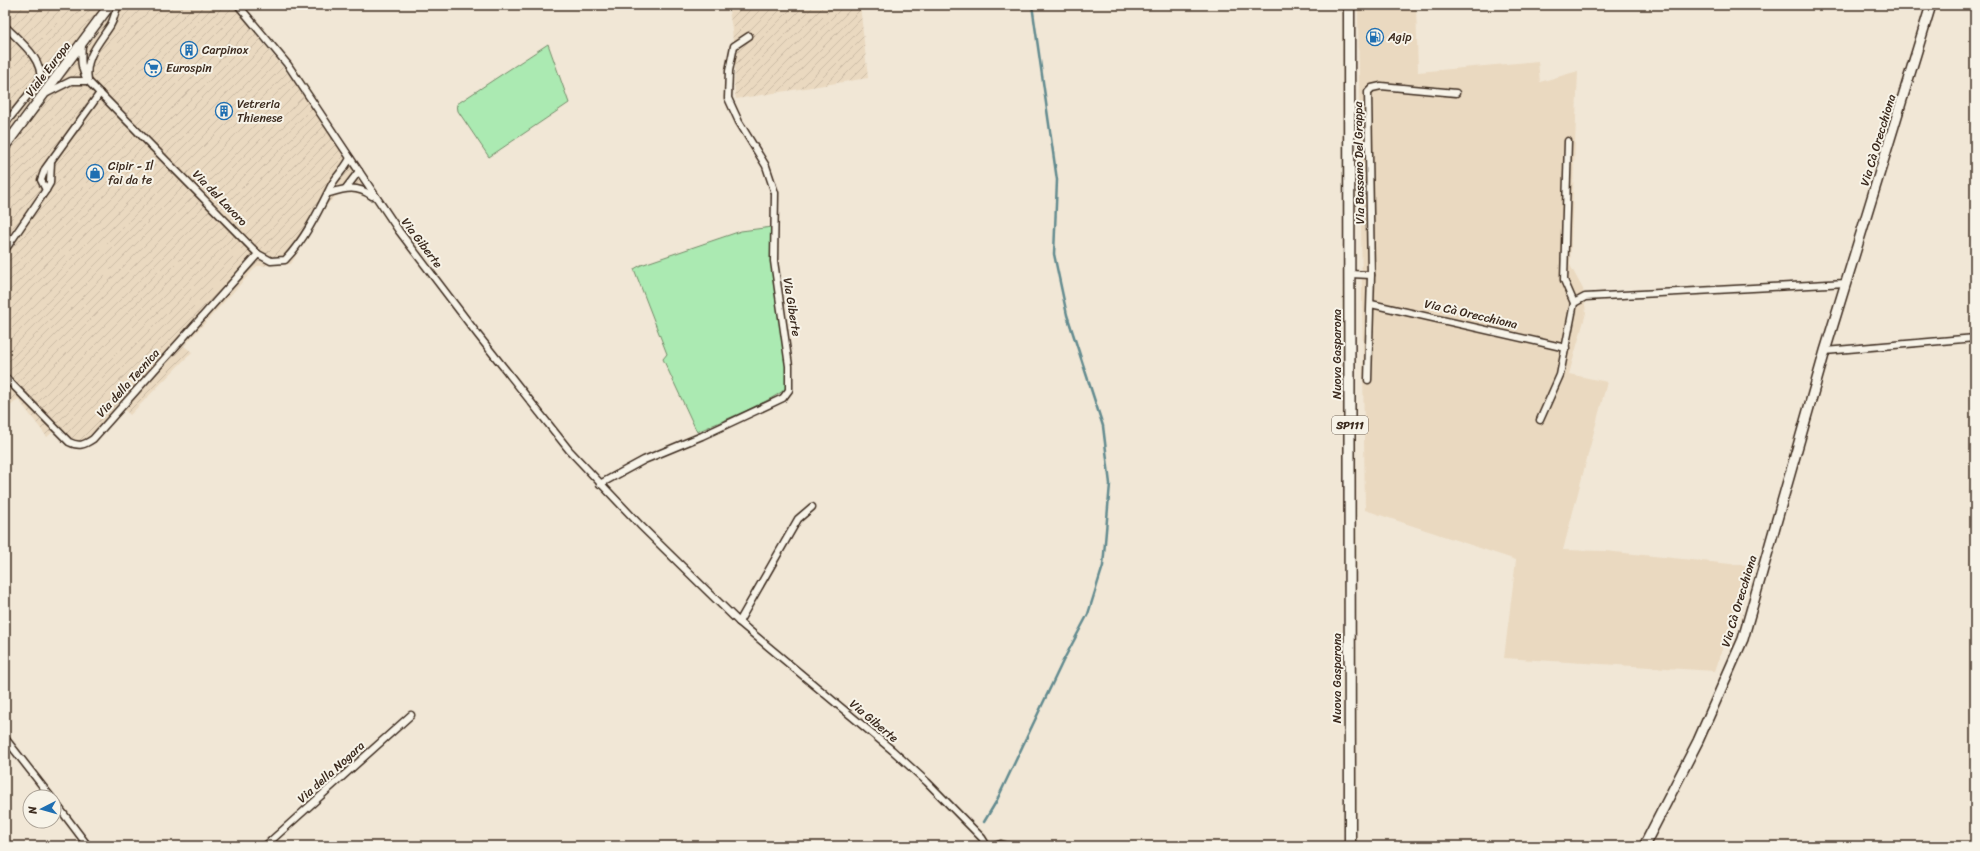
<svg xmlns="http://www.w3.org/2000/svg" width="1980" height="851" font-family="Sriracha,sans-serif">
<defs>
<pattern id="industrial-furrows" width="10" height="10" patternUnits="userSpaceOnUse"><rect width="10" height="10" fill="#ead9c0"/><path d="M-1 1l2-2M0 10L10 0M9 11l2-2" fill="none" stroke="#cabaa5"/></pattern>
</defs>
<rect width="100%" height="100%" fill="#f1e7d6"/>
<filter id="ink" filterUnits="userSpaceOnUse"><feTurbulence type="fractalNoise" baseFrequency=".025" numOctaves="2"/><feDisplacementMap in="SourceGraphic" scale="8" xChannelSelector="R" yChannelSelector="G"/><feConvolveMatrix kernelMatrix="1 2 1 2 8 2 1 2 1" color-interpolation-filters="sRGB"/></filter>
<g filter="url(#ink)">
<!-- built -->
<path fill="#ead9c0" d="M1358,5H1416L1418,72L1538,61L1540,82L1578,71L1570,265L1583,289L1586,313L1569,374L1607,382L1563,550L1605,551L1750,566L1715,671L1504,658L1516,560L1365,510Z"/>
<!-- industrial -->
<g fill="url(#industrial-furrows)">
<path d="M5,5H109L5,141Z"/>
<path d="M118,5H233L297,85L373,199L343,190L324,207L291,264L257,266L184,346L192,352L130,415L124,409L86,448L67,445L54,431L47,437L18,399L5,411V153Z"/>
<path d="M728,5H860L868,78L736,99L734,86L735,70L732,29Z"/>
</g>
<!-- grass -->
<g fill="#abeab2" stroke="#738a68">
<path d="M548,44L569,103L489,157L458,111L457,104Z"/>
<path d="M772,227L789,386C774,401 719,422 697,432L663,359L667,354L634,269L641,265L741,231Z"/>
</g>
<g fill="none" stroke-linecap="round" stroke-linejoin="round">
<!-- stream -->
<path stroke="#638b8f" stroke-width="2.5" d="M984,822L996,802L1063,661L1088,614L1103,566L1110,484L1103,426L1067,315L1054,254L1057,180L1032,5"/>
<!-- minor casing -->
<g stroke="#3b2a1e" stroke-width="9">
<g id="minor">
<path d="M238,5L288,65L399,231L478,335L569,450L640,525L739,622L892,750L927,782L982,838L987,846"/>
<path d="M5,26C18,40 44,59 40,80L5,124"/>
<path d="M82,44C81,58 80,69 88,81L258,254L271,261L285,260C305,239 318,212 331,186C336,176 345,169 350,158"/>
<path d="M88,80C84,58 99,43 110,26C114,20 115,12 118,5"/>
<path d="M47,93L71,81H88"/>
<path d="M1568,141L1564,280L1574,303"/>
<path d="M346,188L359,171"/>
<path d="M46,190L41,180L45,169L100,93"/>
<path d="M329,193C346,188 357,185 372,196"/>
<path d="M5,250L46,190L50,183L51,161"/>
<path d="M1350,274L1371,275"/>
<path d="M1371,304L1566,348"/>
<path d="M1825,351L1975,338"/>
<path d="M5,377L69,442C79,447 84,445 93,439L258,254"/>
<path d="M1368,380L1371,275L1368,92L1372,88L1381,86L1456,93"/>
<path d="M1540,420L1560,375L1574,303L1585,297L1846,283"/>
<path d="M600,484L644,460L702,436L783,398L789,390V366L774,261L775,193L766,166L739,122L728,98L729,71L734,46L749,36"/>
<path d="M739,622L798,519L812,507"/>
<path d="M5,738L51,797"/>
<path d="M54,801L88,846"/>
<path d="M265,846L411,715"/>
<path d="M995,846L1001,844L1009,846"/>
</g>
</g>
<!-- secondary casing -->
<g stroke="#3b2a1e" stroke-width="12">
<g id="secondary">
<path d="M5,146L110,5"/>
<path d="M1644,846L1698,741L1743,639L1825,351L1931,5"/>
</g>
</g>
<!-- primary casing -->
<g stroke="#3b2a1e" stroke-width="13">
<path id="primary" d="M1349,5L1350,846"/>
</g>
<!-- minor -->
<use href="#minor" stroke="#f7f3e8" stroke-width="6"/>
<!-- secondary -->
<use href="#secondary" stroke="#f7f3e8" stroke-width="9"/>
<!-- primary -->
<use href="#primary" stroke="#f7f3e8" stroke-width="10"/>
</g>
</g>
<!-- icons -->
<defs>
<g id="fuel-ring" transform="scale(0.9)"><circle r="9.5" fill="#f7f3e8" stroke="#1f6fb2" stroke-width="1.5"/><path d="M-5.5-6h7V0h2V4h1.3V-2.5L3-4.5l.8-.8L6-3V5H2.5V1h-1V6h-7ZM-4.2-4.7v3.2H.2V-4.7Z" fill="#1f6fb2"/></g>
<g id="building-ring" transform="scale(0.9)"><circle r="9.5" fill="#f7f3e8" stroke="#1f6fb2" stroke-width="1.5"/><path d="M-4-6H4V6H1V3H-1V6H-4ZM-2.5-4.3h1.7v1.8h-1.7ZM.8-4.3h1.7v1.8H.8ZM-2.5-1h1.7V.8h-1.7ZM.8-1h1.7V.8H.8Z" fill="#1f6fb2"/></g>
<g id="supermarket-ring" transform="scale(0.9)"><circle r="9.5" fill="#f7f3e8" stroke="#1f6fb2" stroke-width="1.5"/><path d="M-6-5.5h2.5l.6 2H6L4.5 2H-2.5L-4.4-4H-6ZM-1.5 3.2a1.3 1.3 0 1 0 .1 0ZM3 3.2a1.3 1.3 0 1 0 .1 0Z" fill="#1f6fb2"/></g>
<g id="shop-ring" transform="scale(0.9)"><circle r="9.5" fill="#f7f3e8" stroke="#1f6fb2" stroke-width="1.5"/><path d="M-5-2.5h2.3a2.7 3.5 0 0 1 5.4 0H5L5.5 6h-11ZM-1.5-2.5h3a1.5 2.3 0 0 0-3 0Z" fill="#1f6fb2"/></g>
</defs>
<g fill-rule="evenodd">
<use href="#fuel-ring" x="1375" y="37"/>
<use href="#building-ring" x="189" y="50"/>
<use href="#supermarket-ring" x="153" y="68"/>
<use href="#building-ring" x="224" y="111"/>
<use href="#shop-ring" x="95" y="173"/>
</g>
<g text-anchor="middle" stroke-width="4" stroke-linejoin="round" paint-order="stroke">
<!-- shield labels -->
<rect fill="#f7f3e8" stroke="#73665b" stroke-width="1" x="1332" y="416" width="36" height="18" rx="3"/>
<g font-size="11" font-weight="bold" fill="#3b2a1e">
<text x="1350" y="429">SP111</text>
</g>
<!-- poi labels -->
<g font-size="12" fill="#3b2a1e" stroke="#f7f3e8" text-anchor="start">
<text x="1388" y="41">Agip</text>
<text x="202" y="54">Carpinox</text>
<text x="166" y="72">Eurospin</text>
<text x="237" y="108">Vetreria<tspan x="237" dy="14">Thienese</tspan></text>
<text x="108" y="170">Cipir - Il<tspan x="108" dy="14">fai da te</tspan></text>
</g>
<!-- street labels -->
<g font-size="12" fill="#3b2a1e" stroke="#f7f3e8">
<text transform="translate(48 69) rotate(-53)" y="4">Viale Europa</text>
<text transform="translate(1878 140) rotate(-73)" y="4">Via Cà Orecchiona</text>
<text transform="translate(1359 163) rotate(-91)" y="4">Via Bassano Del Grappa</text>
<text transform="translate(220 198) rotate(46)" y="4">Via del Lavoro</text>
<text transform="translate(422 243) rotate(53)" y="4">Via Giberte</text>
<text transform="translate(792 307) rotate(81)" y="4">Via Giberte</text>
<text transform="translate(1471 314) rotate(13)" y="4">Via Cà Orecchiona</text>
<text transform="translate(1337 354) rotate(-90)" y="4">Nuova Gasparona</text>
<text transform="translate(128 383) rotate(-48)" y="4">Via della Tecnica</text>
<text transform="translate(1739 601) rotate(-73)" y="4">Via Cà Orecchiona</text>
<text transform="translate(1337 678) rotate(-90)" y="4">Nuova Gasparona</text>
<text transform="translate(874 721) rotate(40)" y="4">Via Giberte</text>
<text transform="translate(331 772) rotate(-42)" y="4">Via della Nogara</text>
</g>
</g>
<!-- margin -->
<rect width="1980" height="851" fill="none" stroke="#f7f3e8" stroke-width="20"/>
<rect x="10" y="10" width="1960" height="831" fill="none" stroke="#3b2a1e" stroke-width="1.5" filter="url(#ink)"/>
<!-- north arrow -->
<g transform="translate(42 809) rotate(264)"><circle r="19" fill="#f7f3e8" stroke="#aca397"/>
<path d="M0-3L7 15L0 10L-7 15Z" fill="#1f6fb2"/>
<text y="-6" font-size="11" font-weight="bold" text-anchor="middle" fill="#3b2a1e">N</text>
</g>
</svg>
